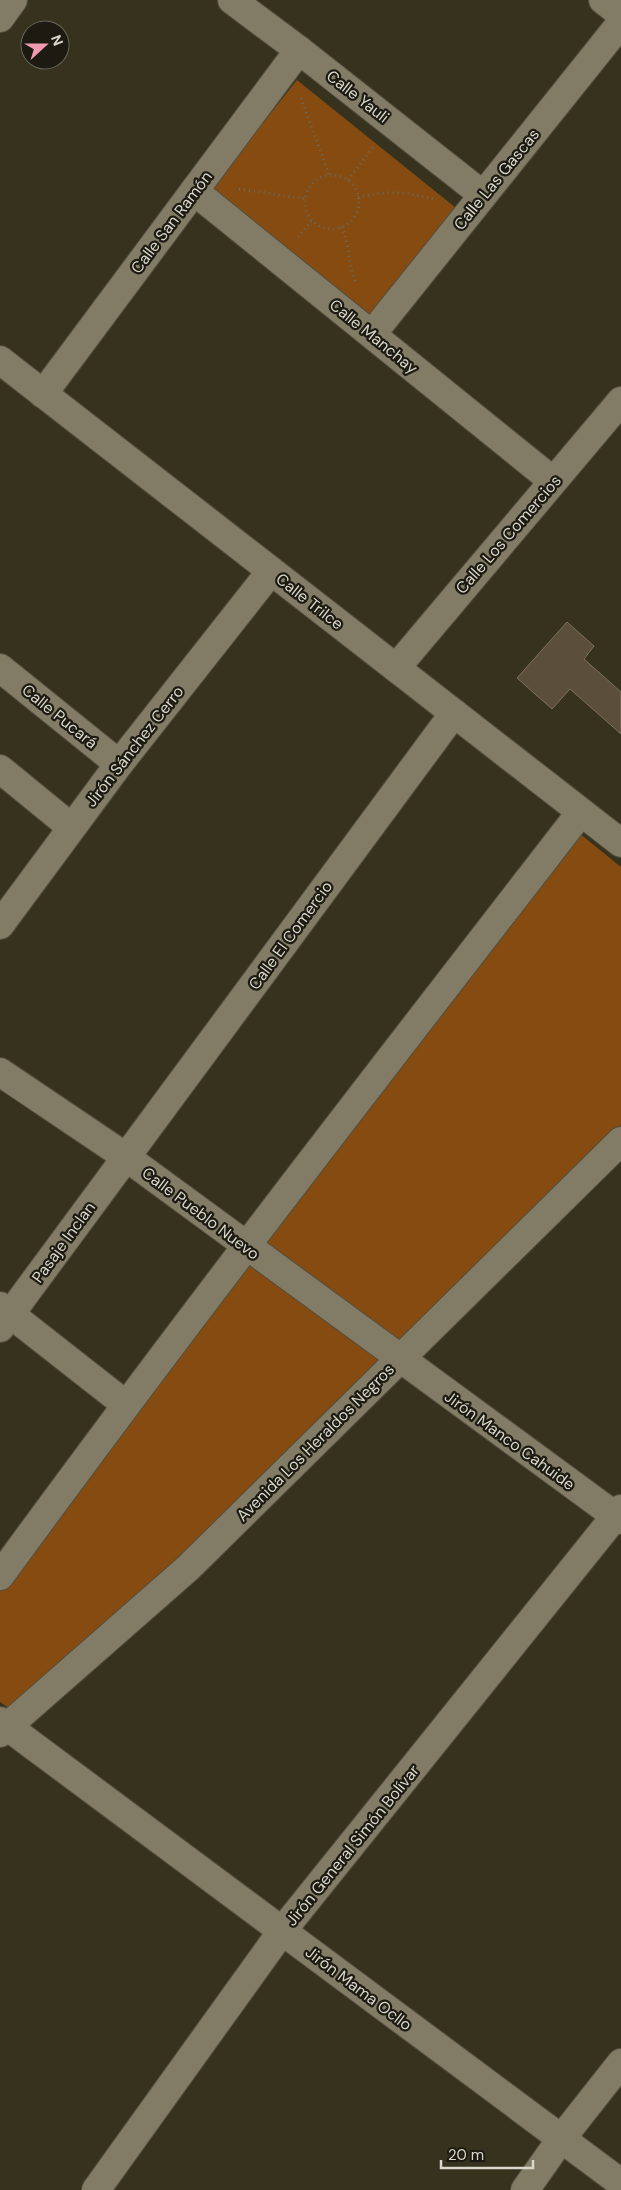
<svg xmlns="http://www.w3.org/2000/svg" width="621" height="2190" font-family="'DM Sans',sans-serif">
<rect width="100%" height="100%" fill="#37321e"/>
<!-- green -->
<g fill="#854b10">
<path d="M297,80L456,208L370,316L211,188Z"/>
<path d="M574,829L621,867V1125L397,1349L254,1245Z"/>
<path d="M243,1258L384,1362L272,1477L10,1709L0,1702V1584Z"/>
</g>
<!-- building -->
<path fill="#5b4f3c" stroke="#7d705c" d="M567,622L594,646L584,659L621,692V734L570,689L552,709L517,678Z"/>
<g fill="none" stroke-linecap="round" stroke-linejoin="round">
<!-- minor casing -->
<g stroke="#534f3e" stroke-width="30">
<g id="minor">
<path d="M232,0L299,50L483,195"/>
<path d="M603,0L621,14"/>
<path d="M0,18L13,0"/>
<path d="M194,191L553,481"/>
<path d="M372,334L621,23"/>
<path d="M0,360L621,843"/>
<path d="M43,394L299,50"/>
<path d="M0,668L119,764"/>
<path d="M396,668L621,401"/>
<path d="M0,769L71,827"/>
<path d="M0,925L119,764L271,571"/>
<path d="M0,1072L126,1157L621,1520"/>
<path d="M0,1306L125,1404"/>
<path d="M0,1328L454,713"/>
<path d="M0,1576C189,1317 385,1065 581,812"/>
<path d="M0,1721L621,2183"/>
<path d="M0,1733L188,1568L621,1141"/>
<path d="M96,2190L282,1931L621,1509"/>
<path d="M525,2190L561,2139L621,2063"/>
</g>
</g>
<!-- path -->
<g stroke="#6e6958" stroke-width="3" stroke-dasharray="1 4" stroke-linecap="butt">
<path d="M301,98L329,175"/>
<circle cx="332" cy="202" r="27"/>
<path d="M348,180L373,147"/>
<path d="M239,189L306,199"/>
<path d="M358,197C387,190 409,192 437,200"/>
<path d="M341,227C351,244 347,264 356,282"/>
<path d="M298,237L312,220"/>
</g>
<!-- minor -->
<use href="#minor" stroke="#827c66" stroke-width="28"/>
</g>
<g text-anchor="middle" stroke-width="4.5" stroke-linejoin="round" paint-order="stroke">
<!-- street labels -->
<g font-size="16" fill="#d9d6ca" stroke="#1c1a11">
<text transform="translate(358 96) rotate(38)" y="6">Calle Yauli</text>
<text transform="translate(496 179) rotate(-51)" y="6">Calle Las Gascas</text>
<text transform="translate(171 222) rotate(-53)" y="6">Calle San Ramón</text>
<text transform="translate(374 336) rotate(39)" y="6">Calle Manchay</text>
<text transform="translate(508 534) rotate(-49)" y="6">Calle Los Comercios</text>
<text transform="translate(310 601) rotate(38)" y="6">Calle Trilce</text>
<text transform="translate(60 716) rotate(39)" y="6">Calle Pucará</text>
<text transform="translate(134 746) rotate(-52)" y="6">Jirón Sánchez Cerro</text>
<text transform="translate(290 935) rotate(-54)" y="6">Calle El Comercio</text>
<text transform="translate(201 1213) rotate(37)" y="6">Calle Pueblo Nuevo</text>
<text transform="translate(63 1242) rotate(-54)" y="6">Pasaje Inclan</text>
<text transform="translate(510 1440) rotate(36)" y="6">Jirón Manco Cahuide</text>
<text transform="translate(315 1442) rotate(-45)" y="6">Avenida Los Heraldos Negros</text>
<text transform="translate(352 1845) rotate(-51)" y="6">Jirón General Simón Bolívar</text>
<text transform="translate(359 1988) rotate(37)" y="6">Jirón Mama Ocllo</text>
</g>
</g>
<!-- north arrow -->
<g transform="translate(45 45) rotate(69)"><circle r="24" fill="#1c1a11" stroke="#68655b"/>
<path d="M0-4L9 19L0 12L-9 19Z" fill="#f29aaf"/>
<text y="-8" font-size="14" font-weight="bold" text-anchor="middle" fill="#d9d6ca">N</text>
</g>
<!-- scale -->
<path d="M441 2160v8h92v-8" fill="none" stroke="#d9d6ca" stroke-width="2.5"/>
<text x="448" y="2160" font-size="15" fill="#d9d6ca" stroke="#1c1a11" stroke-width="4" paint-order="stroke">20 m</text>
</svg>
